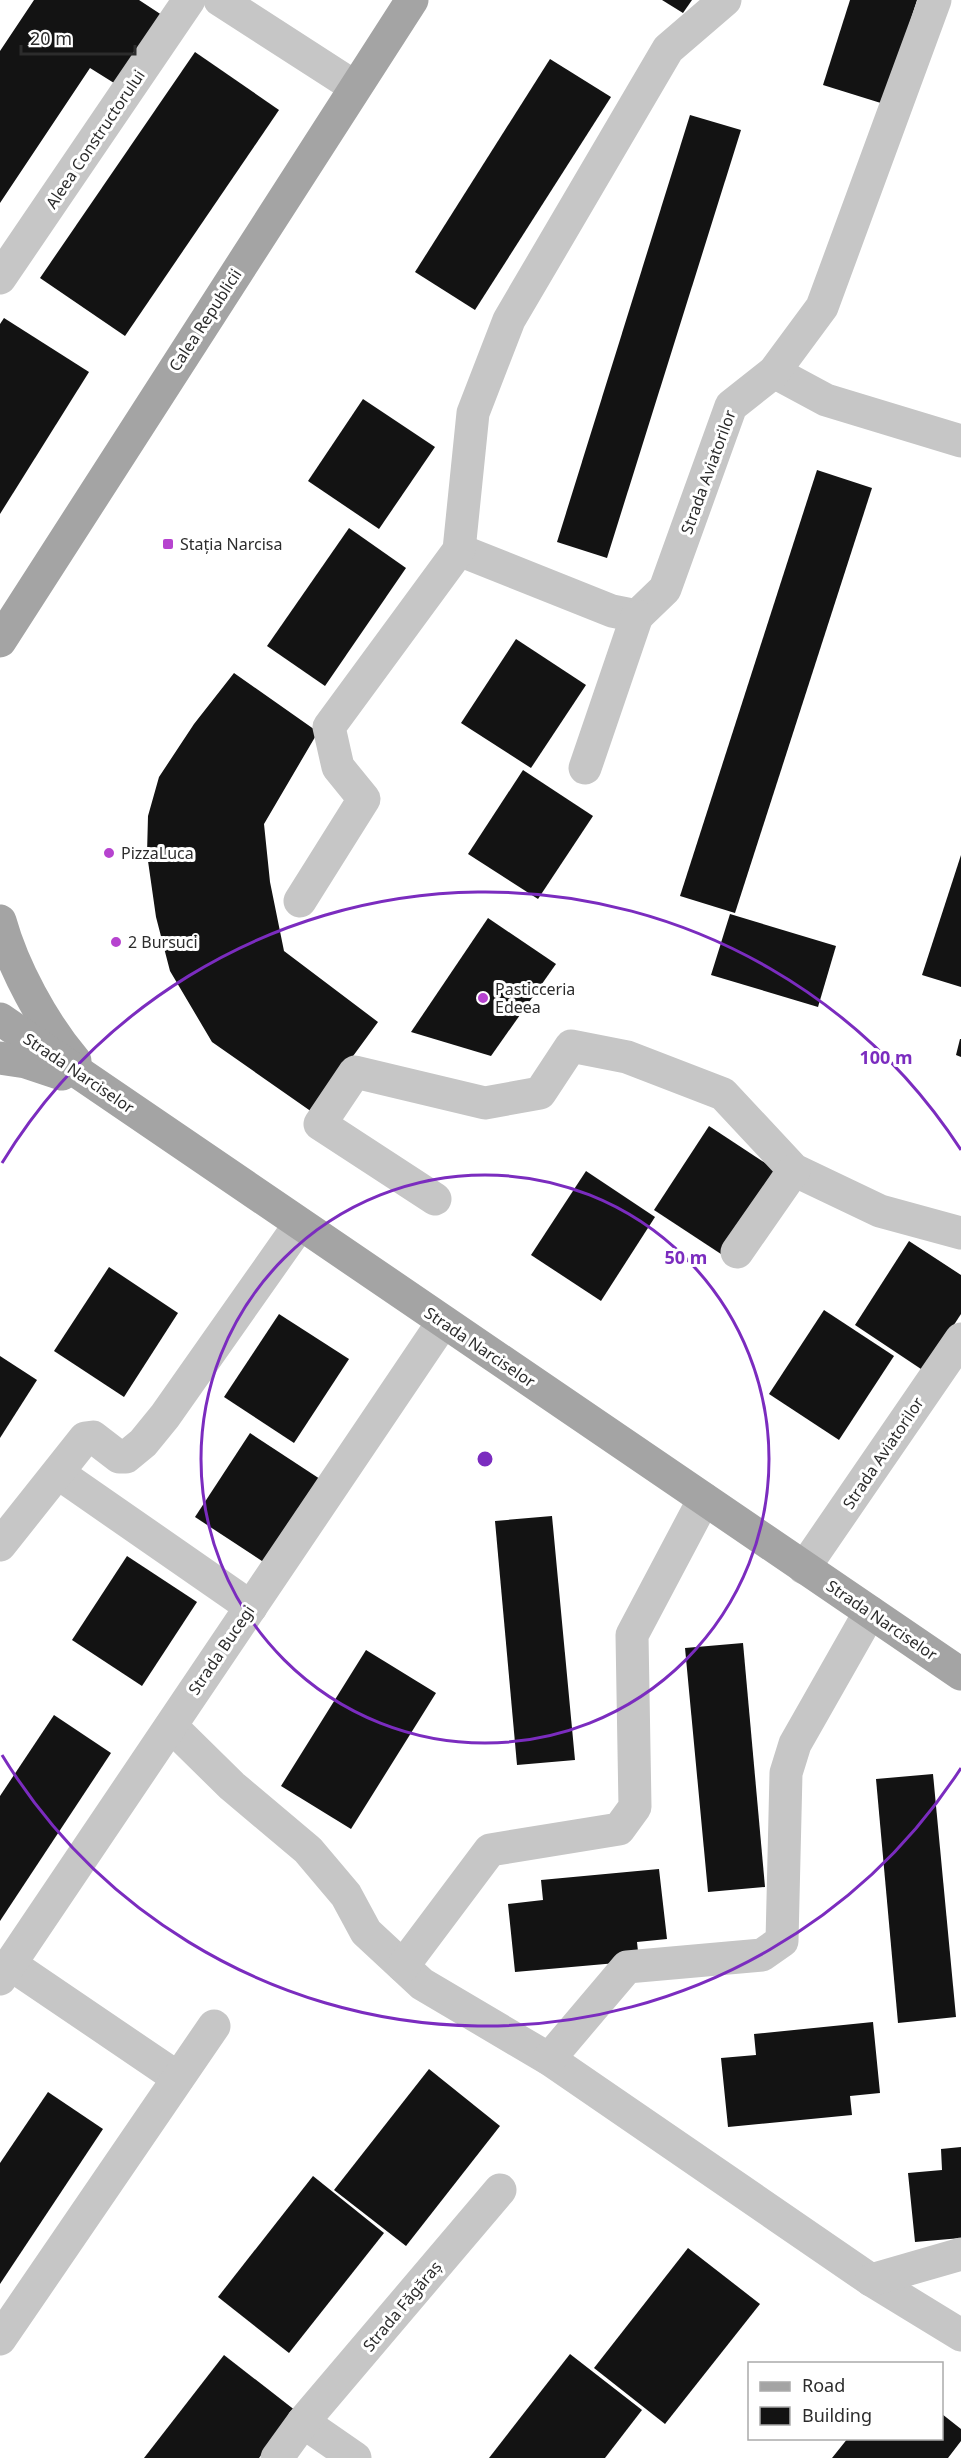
<svg xmlns="http://www.w3.org/2000/svg" width="961" height="2458" font-family="'Noto Sans',sans-serif">
<rect width="100%" height="100%" fill="#fff"/>
<!-- building -->
<g fill="#131313">
<path d="M34,0H139L168,19L122,88L90,68L0,203V51Z"/>
<path d="M662,0H692L683,13Z"/>
<path d="M850,0H917L884,104L823,85Z"/>
<path d="M195,52L279,110L125,336L40,278Z"/>
<path d="M550,59L611,97L475,310L415,272Z"/>
<path d="M690,115L741,130L607,558L557,542Z"/>
<path d="M4,318L89,372L0,514V324Z"/>
<path d="M363,399L435,447L379,529L308,481Z"/>
<path d="M817,470L872,488L735,913L680,896Z"/>
<path d="M349,528L406,568L325,686L267,646Z"/>
<path d="M516,639L586,685L531,768L461,723Z"/>
<path d="M234,673L318,732L264,824L270,882L284,951L378,1022L312,1112L212,1042L170,971L156,917L147,854L148,816L159,777L194,724Z"/>
<path d="M523,770L593,816L538,899L468,854Z"/>
<path d="M961,855V987L922,975Z"/>
<path d="M730,914L836,946L818,1007L711,975Z"/>
<path d="M488,918L556,964L491,1056L411,1032Z"/>
<path d="M960,1039H961V1057L956,1055Z"/>
<path d="M709,1126L779,1172L724,1256L654,1210Z"/>
<path d="M586,1171L655,1217L601,1301L531,1255Z"/>
<path d="M909,1241L961,1275V1314L924,1371L855,1325Z"/>
<path d="M109,1267L178,1313L124,1397L54,1351Z"/>
<path d="M824,1310L894,1356L839,1440L769,1394Z"/>
<path d="M279,1314L349,1359L294,1443L224,1397Z"/>
<path d="M0,1356L37,1380L0,1438Z"/>
<path d="M250,1433L320,1479L265,1563L195,1517Z"/>
<path d="M552,1516L575,1760L517,1765L495,1521Z"/>
<path d="M127,1556L197,1602L142,1686L72,1640Z"/>
<path d="M743,1643L765,1887L708,1892L685,1648Z"/>
<path d="M366,1650L436,1693L351,1829L281,1786Z"/>
<path d="M54,1715L111,1753L0,1921V1796Z"/>
<path d="M933,1774L956,2017L898,2023L876,1779Z"/>
<path d="M659,1869L667,1939L637,1942L639,1961L515,1972L508,1904L543,1900L541,1880Z"/>
<path d="M873,2022L880,2093L850,2096L852,2115L728,2127L721,2058L756,2055L754,2034Z"/>
<path d="M429,2069L500,2126L406,2246L334,2190Z"/>
<path d="M48,2092L103,2129L0,2284V2163Z"/>
<path d="M961,2147V2238L915,2242L908,2173L942,2170L941,2149Z"/>
<path d="M313,2176L384,2233L289,2353L218,2297Z"/>
<path d="M688,2248L760,2304L665,2424L594,2368Z"/>
<path d="M570,2354L642,2410L605,2458H489Z"/>
<path d="M224,2355L296,2411L259,2458H144Z"/>
<path d="M942,2414L961,2429V2441L948,2458H832L848,2438H942Z"/>
</g>
<g fill="none" stroke-linecap="round" stroke-linejoin="round">
<!-- minor -->
<g stroke="#c6c6c6" stroke-width="33">
<path d="M220,0L355,87"/>
<path d="M0,278L189,0"/>
<path d="M774,372L826,400L961,441"/>
<path d="M459,550L612,611L637,616L665,589L731,406L774,372L822,307L935,0"/>
<path d="M585,768L637,616"/>
<path d="M300,901L364,799L338,767L329,727L459,550L473,413L509,320L668,49L725,0"/>
<path d="M435,1199L320,1124L355,1072L485,1103L540,1093L571,1046L627,1057L723,1094L794,1170L880,1211L961,1233"/>
<path d="M737,1252L794,1170"/>
<path d="M58,1473L251,1607"/>
<path d="M0,1545L85,1438L93,1437L119,1457H126L143,1443L165,1416L300,1224"/>
<path d="M804,1568L961,1339"/>
<path d="M171,1726L232,1786L308,1850L346,1895L366,1932L422,1984L549,2059L871,2280L961,2335"/>
<path d="M10,1964L178,2078"/>
<path d="M403,1966L490,1850L619,1829L635,1807L632,1635L704,1499"/>
<path d="M0,1979L443,1322"/>
<path d="M549,2059L627,1967L762,1955L782,1941L786,1773L795,1744L870,1612"/>
<path d="M871,2280L961,2254"/>
<path d="M0,2339L214,2026"/>
<path d="M303,2422L355,2458"/>
<path d="M277,2458L303,2422L500,2190"/>
</g>
<!-- major -->
<g stroke="#a4a4a4" stroke-width="33">
<path d="M0,641L412,0"/>
<path d="M0,921C13,968 43,1023 75,1061"/>
<path d="M0,1019L961,1674"/>
<path d="M0,1058L26,1062L62,1074"/>
</g>
</g>
<!-- distance rings -->
<g fill="none" stroke="#7b2cbf" stroke-width="3">
<circle cx="485" cy="1459" r="284"/>
<path d="M961 1768A567 567 0 0 1 2 1755M2 1163A567 567 0 0 1 961 1150"/>
</g>
<!-- markers -->
<g fill="#b643cf" stroke="#fff" stroke-width="2">
<rect x="162" y="538" width="12" height="12" rx="3"/>
<circle cx="109" cy="853" r="6"/>
<circle cx="116" cy="942" r="6"/>
<circle cx="483" cy="998" r="6"/>
</g>
<g text-anchor="middle" stroke-width="6" stroke-linejoin="round" paint-order="stroke">
<!-- street labels -->
<g font-size="16" fill="#2c2c2c" stroke="#fff">
<text transform="translate(95 139) rotate(-56)" y="6">Aleea Constructorului</text>
<text transform="translate(205 320) rotate(-57)" y="6">Calea Republicii</text>
<text transform="translate(708 472) rotate(-70)" y="6">Strada Aviatorilor</text>
<text transform="translate(79 1073) rotate(34)" y="6">Strada Narciselor</text>
<text transform="translate(480 1347) rotate(34)" y="6">Strada Narciselor</text>
<text transform="translate(883 1453) rotate(-56)" y="6">Strada Aviatorilor</text>
<text transform="translate(882 1620) rotate(34)" y="6">Strada Narciselor</text>
<text transform="translate(221 1650) rotate(-56)" y="6">Strada Bucegi</text>
<text transform="translate(402 2306) rotate(-50)" y="6">Strada Făgăraș</text>
</g>
<!-- poi labels -->
<g font-size="16" fill="#2c2c2c" stroke="#fff" text-anchor="start">
<text x="180" y="550">Stația Narcisa</text>
<text x="121" y="859">PizzaLuca</text>
<text x="128" y="948">2 Bursuci</text>
<text x="495" y="995">Pasticceria<tspan x="495" dy="18">Edeea</tspan></text>
</g>
</g>
<circle cx="485" cy="1459" r="9" fill="#7b2cbf" stroke="#fff" stroke-width="3"/>
<g font-size="18" text-anchor="middle" font-weight="bold" fill="#7b2cbf" stroke="#fff" stroke-width="6" stroke-linejoin="round" paint-order="stroke">
<text x="886" y="1064">100 m</text>
<text x="686" y="1264">50 m</text>
</g>
<!-- legend -->
<rect x="748" y="2362" width="195" height="78" fill="#ffffff" stroke="#ababab" stroke-width="1.5"/>
<rect x="760" y="2382" width="30" height="9" fill="#a4a4a4" stroke="#ababab" stroke-width="1.5"/>
<text x="802" y="2392" font-size="18" fill="#2c2c2c">Road</text>
<rect x="760" y="2407" width="30" height="18" fill="#131313" stroke="#ababab" stroke-width="1.5"/>
<text x="802" y="2422" font-size="18" fill="#2c2c2c">Building</text>
<!-- scale -->
<path d="M21 45v9h114v-9" fill="none" stroke="#2c2c2c" stroke-width="3"/>
<text x="30" y="45" font-size="18" fill="#2c2c2c" stroke="#ffffff" stroke-width="4.5" paint-order="stroke">20 m</text>
</svg>
